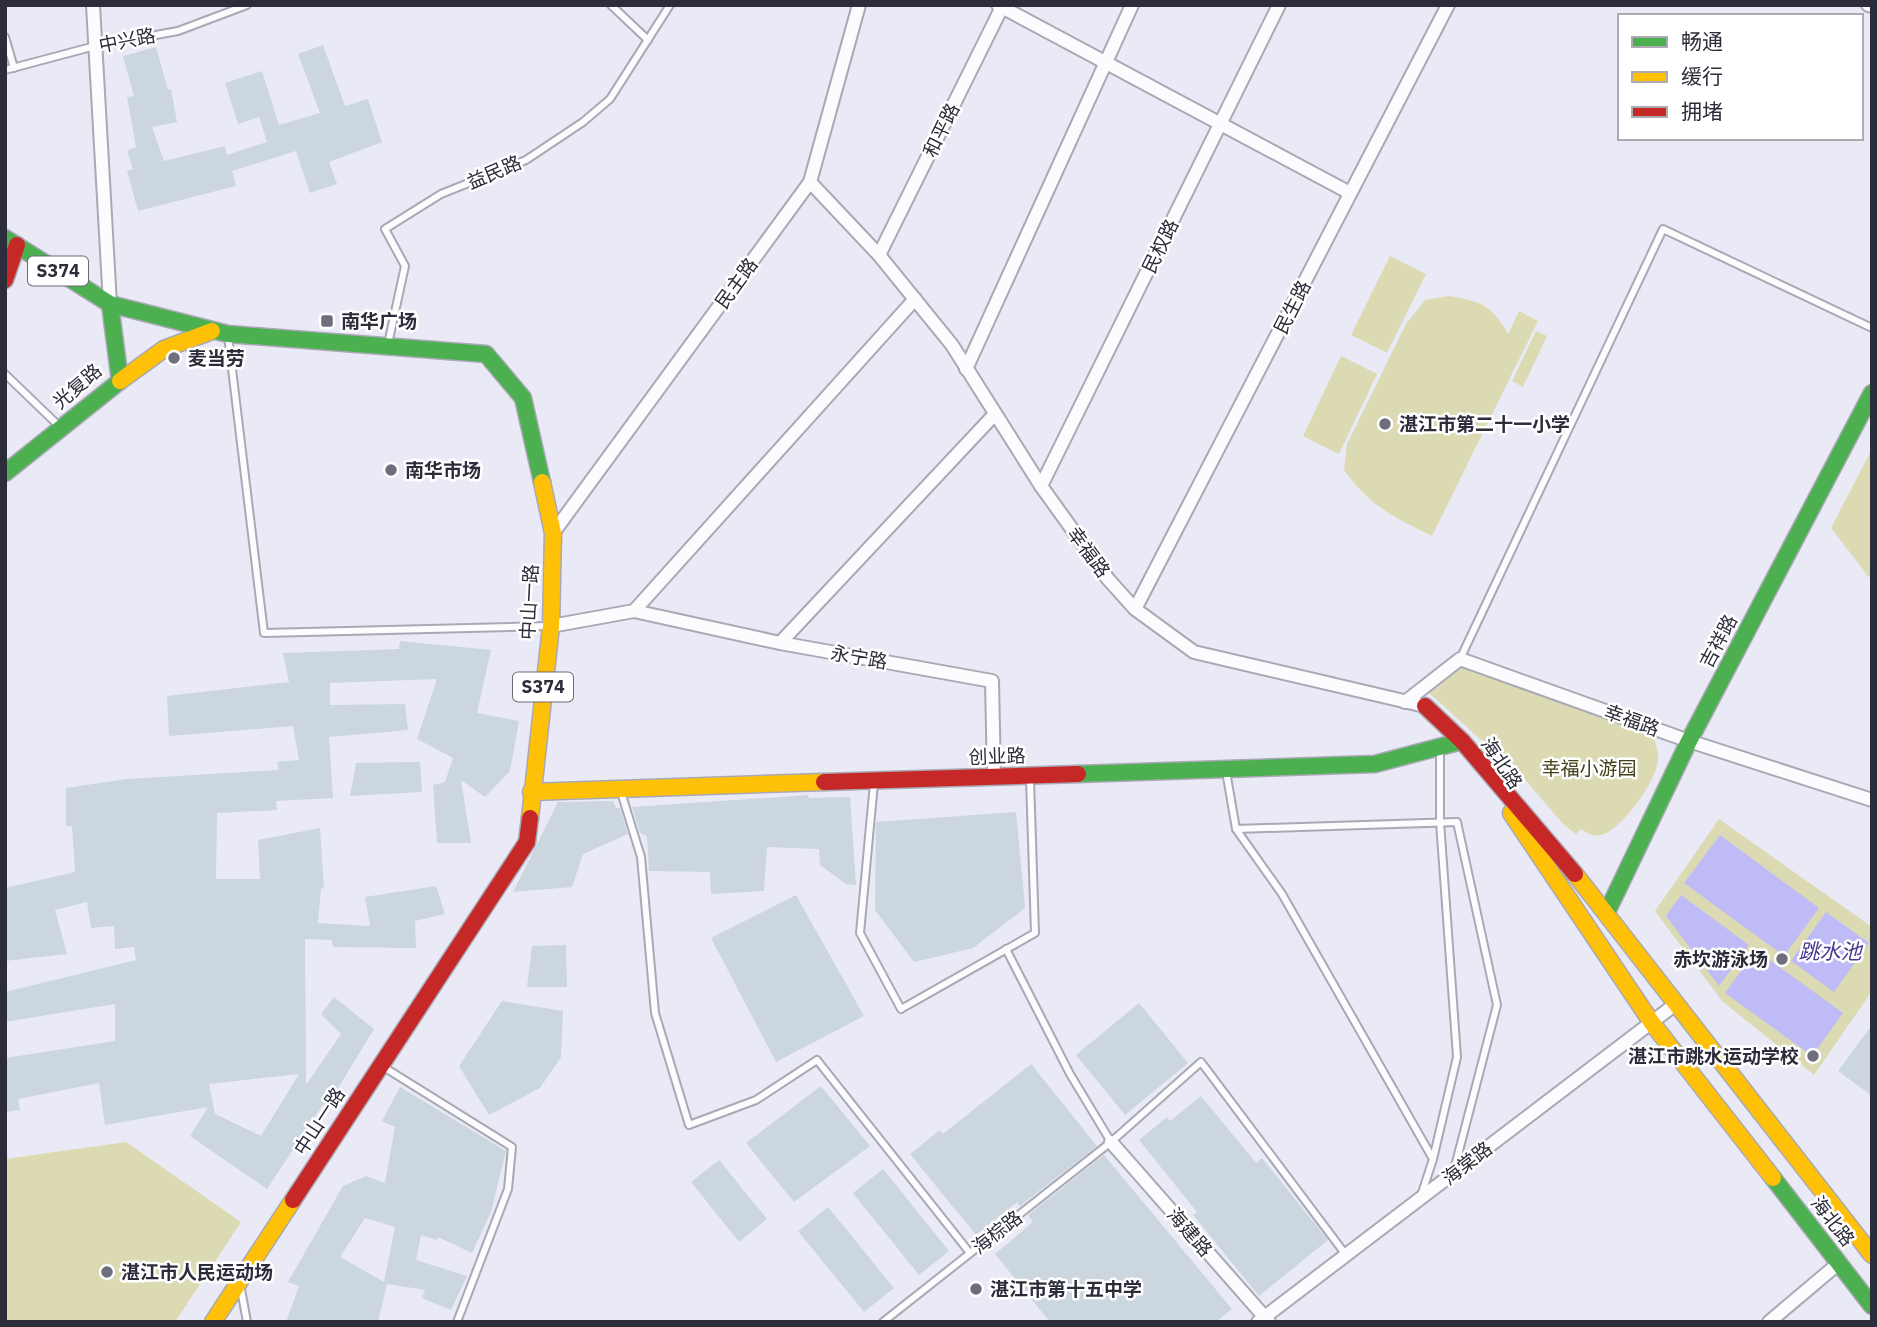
<svg xmlns="http://www.w3.org/2000/svg" width="1877" height="1327" font-family="'IBM Plex Sans','Noto Sans SC',sans-serif">
<rect width="100%" height="100%" fill="#eaeaf6"/>
<!-- green -->
<g fill="#dbdab3">
<path d="M1390,256L1426,274L1387,353L1351,335Z"/>
<path d="M1449,296C1480,301 1492,305 1508,334L1519,311L1538,321L1432,536C1393,517 1370,506 1344,470L1347,444L1406,324L1425,300Z"/>
<path d="M1536,331L1547,336L1523,387L1512,381Z"/>
<path d="M1341,356L1377,374L1339,454L1303,436Z"/>
<path d="M1872,449V581L1831,528Z"/>
<path d="M1460,662L1652,731C1654,739 1658,749 1658,758C1659,778 1621,831 1601,835C1593,837 1587,833 1581,829L1576,834L1563,824L1500,750L1480,739L1427,691Z"/>
<path d="M1719,819L1872,927V991L1814,1075L1722,1001L1655,911Z"/>
<path d="M126,1142L241,1222L175,1322H5V1159Z"/>
</g>
<!-- water -->
<g fill="#bfbbf7">
<path d="M1720,835L1819,908L1784,956L1684,883Z"/>
<path d="M1681,895L1749,945L1719,986L1666,916Z"/>
<path d="M1826,912L1869,943L1834,992L1791,961Z"/>
<path d="M1756,950L1843,1013L1812,1056L1725,993Z"/>
</g>
<!-- building -->
<g fill="#ccd6df" fill-rule="evenodd">
<path d="M323,45L345,106L368,99L382,142L329,162L337,184L310,193L296,151L232,171L236,186L138,211L127,171L133,169L127,151L136,147L127,97L134,96L123,56L156,47L168,90L171,89L177,122L152,127L164,161L225,146L227,155L267,142L259,117L238,124L225,83L262,71L279,125L320,113L298,54Z"/>
<path d="M400,641L491,650L477,713L519,721L510,771L485,797L461,780L471,843H437L433,785L445,782L453,758L417,739L437,679L330,683V705L405,704L408,730L329,737L333,798L276,801L277,810L217,813L216,879H260L258,840L320,828L324,889L321,888L318,923L370,926L365,897L436,886L445,914L415,921L416,948L333,947L332,940L305,939L306,1085L341,1034L321,1014L334,997L374,1029L327,1106L324,1103L267,1189L190,1136L208,1107L105,1125L99,1083L18,1099L20,1110L5,1112V1058L115,1041V1004L5,1022V992L136,960L134,947L115,949L114,926L91,928L87,902L55,910L67,954L5,961V888L75,872L72,826H66V788L127,779L279,770L277,762L299,760L293,726L169,736L167,696L289,682L283,653L399,649ZM299,1074L261,1136L215,1114L209,1084Z"/>
<path d="M409,762H420L422,792L350,796L356,763Z"/>
<path d="M808,795L809,798L850,797L856,885L846,884L820,865L819,849L767,847L764,891L711,894L710,872L649,871L647,836L640,833L632,807Z"/>
<path d="M613,801L616,808H620L628,834L583,854L572,887L513,892L558,802Z"/>
<path d="M1016,812L1025,908L973,948L914,962L875,910L876,822Z"/>
<path d="M796,895L864,1016L776,1062L711,938Z"/>
<path d="M566,945L567,987H527L532,946Z"/>
<path d="M502,1001L563,1011L561,1057L540,1088L489,1115L459,1066Z"/>
<path d="M1139,1003L1188,1063L1125,1115L1076,1055Z"/>
<path d="M1872,1025V1096L1838,1071Z"/>
<path d="M1031,1064L1097,1146L1020,1206L1017,1202L976,1235L910,1154L940,1130L943,1134Z"/>
<path d="M821,1086L870,1146L794,1202L746,1143Z"/>
<path d="M400,1087L506,1151L491,1212L472,1253L438,1237L437,1240L421,1235L416,1260L467,1276L451,1310L422,1298L425,1290L387,1284L378,1322H286L299,1286L288,1282L343,1186L366,1176L385,1183L395,1127L382,1121ZM365,1218L395,1227L384,1282L340,1257Z"/>
<path d="M1201,1096L1256,1163L1262,1158L1328,1240L1259,1296L1193,1215L1197,1212L1139,1140L1167,1117L1170,1121Z"/>
<path d="M1104,1155L1232,1309L1216,1322H1050L995,1254L1033,1222L1028,1215Z"/>
<path d="M719,1160L767,1219L739,1242L691,1182Z"/>
<path d="M883,1169L949,1251L919,1275L853,1193Z"/>
<path d="M828,1207L894,1288L864,1312L798,1231Z"/>
</g>
<g fill="none" stroke-linecap="round" stroke-linejoin="round">
<!-- lane casing -->
<g stroke="#a9a9b5" stroke-width="10">
<g id="lane">
<path d="M611,5L648,40"/>
<path d="M5,37L14,68"/>
<path d="M5,70L95,46L178,31L247,5"/>
<path d="M228,336L264,633L549,626"/>
<path d="M388,344L405,266L385,229L441,194L526,160L583,122L610,99L670,5"/>
<path d="M5,374L59,426"/>
<path d="M1460,659L1663,229L1872,328"/>
<path d="M1226,771L1236,829L1282,894L1433,1159L1421,1196"/>
<path d="M874,783L860,933L901,1009L1035,933L1030,779"/>
<path d="M621,792L641,857L655,1013L689,1125L756,1100L817,1060L970,1253"/>
<path d="M1236,829L1457,822L1497,1005L1454,1170"/>
<path d="M1006,949L1070,1074L1111,1142"/>
<path d="M382,1066L512,1147L508,1189L457,1322"/>
<path d="M1433,1159L1457,1057L1440,822V747"/>
<path d="M241,1289L247,1322"/>
<path d="M883,1322L1111,1142L1201,1062L1346,1255"/>
</g>
</g>
<!-- street casing -->
<g stroke="#a9a9b5" stroke-width="16">
<g id="street">
<path d="M93,5L110,304"/>
<path d="M998,5L1350,193"/>
<path d="M1868,5L1872,6"/>
<path d="M810,182L879,255L952,345L1041,486L1108,579L1135,609L1194,652L1425,706"/>
<path d="M879,255L1003,5"/>
<path d="M966,369L1132,5"/>
<path d="M1041,486L1279,5"/>
<path d="M553,533L810,182L859,5"/>
<path d="M1135,609L1448,5"/>
<path d="M634,611L780,643L992,681L994,777"/>
<path d="M551,626L634,611L915,299"/>
<path d="M780,643L995,414"/>
<path d="M1405,702L1460,659L1689,741L1872,800"/>
<path d="M1111,1142L1269,1322"/>
<path d="M1258,1322L1677,1003"/>
<path d="M1769,1322L1839,1263"/>
</g>
</g>
<!-- fast casing -->
<g stroke="#a9a9b5" stroke-width="19">
<g id="fast">
<path d="M5,238L110,304L228,334L486,354L523,398L542,482"/>
<path d="M5,473L120,381L110,304"/>
<path d="M1078,774L1375,764L1462,741"/>
<path d="M1607,912L1689,741L1872,393"/>
<path d="M1773,1178L1872,1306"/>
</g>
</g>
<!-- slow casing -->
<g stroke="#a9a9b5" stroke-width="19">
<g id="slow">
<path d="M120,381L164,349L212,331"/>
<path d="M531,792L824,782"/>
<path d="M1511,813L1652,1023L1773,1178"/>
<path d="M530,818L551,626L553,533L542,482"/>
<path d="M1575,874L1872,1255"/>
<path d="M213,1322L293,1200"/>
</g>
</g>
<!-- jam casing -->
<g stroke="#a9a9b5" stroke-width="19">
<g id="jam">
<path d="M5,280L17,245"/>
<path d="M1425,706L1462,741L1575,874"/>
<path d="M824,782L1078,774"/>
<path d="M293,1200L527,842L530,818"/>
</g>
</g>
<!-- lane -->
<use href="#lane" stroke="#fcfcfe" stroke-width="6"/>
<!-- street -->
<use href="#street" stroke="#fcfcfe" stroke-width="12"/>
<!-- fast -->
<use href="#fast" stroke="#4caf50" stroke-width="16"/>
<!-- slow -->
<use href="#slow" stroke="#ffc107" stroke-width="16"/>
<!-- jam -->
<use href="#jam" stroke="#c62828" stroke-width="16"/>
</g>
<!-- markers -->
<g fill="#6e6e7c" stroke="#fff" stroke-width="2.5">
<rect x="320" y="314" width="14" height="14" rx="3.5"/>
<circle cx="174" cy="358" r="7"/>
<circle cx="1385" cy="424" r="7"/>
<circle cx="391" cy="470" r="7"/>
<circle cx="1782" cy="959" r="7"/>
<circle cx="1813" cy="1056" r="7"/>
<circle cx="107" cy="1272" r="7"/>
<circle cx="976" cy="1289" r="7"/>
</g>
<g text-anchor="middle" stroke-width="5" stroke-linejoin="round" paint-order="stroke">
<!-- shield labels -->
<g fill="#fff" stroke="#6b6b76" stroke-width="2">
<rect x="28" y="256.5" width="60" height="29" rx="5"/>
<rect x="513" y="672.5" width="60" height="29" rx="5"/>
</g>
<g font-size="18" font-weight="bold" fill="#2c2c3b">
<text x="58" y="277">S374</text>
<text x="543" y="693">S374</text>
</g>
<!-- street labels -->
<g font-size="19" fill="#2c2c3b" stroke="#fff">
<text transform="translate(127 40) rotate(-11)" y="7">中兴路</text>
<text transform="translate(941 130) rotate(-64)" y="7">和平路</text>
<text transform="translate(494 172) rotate(-23)" y="7">益民路</text>
<text transform="translate(1160 246) rotate(-64)" y="7">民权路</text>
<text transform="translate(736 283) rotate(-54)" y="7">民主路</text>
<text transform="translate(1292 307) rotate(-63)" y="7">民生路</text>
<text transform="translate(77 386) rotate(-41)" y="7">光复路</text>
<text transform="translate(1089 552) rotate(54)" y="7">幸福路</text>
<text transform="translate(529 602) rotate(-87)" y="7">中山一路</text>
<text transform="translate(1718 641) rotate(-62)" y="7">吉祥路</text>
<text transform="translate(859 657) rotate(10)" y="7">永宁路</text>
<text transform="translate(1632 720) rotate(20)" y="7">幸福路</text>
<text transform="translate(997 756) rotate(-2)" y="7">创业路</text>
<text transform="translate(1502 763) rotate(56)" y="7">海北路</text>
<text transform="translate(319 1121) rotate(-57)" y="7">中山一路</text>
<text transform="translate(1467 1163) rotate(-38)" y="7">海棠路</text>
<text transform="translate(1833 1221) rotate(52)" y="7">海北路</text>
<text transform="translate(997 1232) rotate(-38)" y="7">海棕路</text>
<text transform="translate(1190 1232) rotate(49)" y="7">海建路</text>
</g>
<!-- poi labels -->
<g font-size="19" font-weight="bold" fill="#2c2c3b" stroke="#fff" text-anchor="start">
<text x="341" y="328">南华广场</text>
<text x="188" y="365">麦当劳</text>
<text x="1399" y="431">湛江市第二十一小学</text>
<text x="405" y="477">南华市场</text>
<text x="1768" y="966" text-anchor="end">赤坎游泳场</text>
<text x="1799" y="1063" text-anchor="end">湛江市跳水运动学校</text>
<text x="121" y="1279">湛江市人民运动场</text>
<text x="990" y="1296">湛江市第十五中学</text>
</g>
<!-- park labels -->
<g font-size="19" fill="#424019" stroke="#fff">
<text x="1589" y="775">幸福小游园</text>
</g>
<!-- water labels -->
<g font-size="21" font-style="italic" fill="#473692" stroke="#fff">
<text x="1830" y="959">跳水池</text>
</g>
</g>
<!-- border -->
<rect width="1877" height="1327" fill="none" stroke="#2c2c3b" stroke-width="14"/>
<!-- legend -->
<rect x="1618" y="14" width="245" height="126" fill="#ffffff" stroke="#ababb1" stroke-width="2"/>
<rect x="1632" y="37" width="35" height="10" fill="#4caf50" stroke="#ababb1" stroke-width="2"/>
<text x="1681" y="49" font-size="21" fill="#2c2c3b">畅通</text>
<rect x="1632" y="72" width="35" height="10" fill="#ffc107" stroke="#ababb1" stroke-width="2"/>
<text x="1681" y="84" font-size="21" fill="#2c2c3b">缓行</text>
<rect x="1632" y="107" width="35" height="10" fill="#c62828" stroke="#ababb1" stroke-width="2"/>
<text x="1681" y="119" font-size="21" fill="#2c2c3b">拥堵</text>
</svg>
